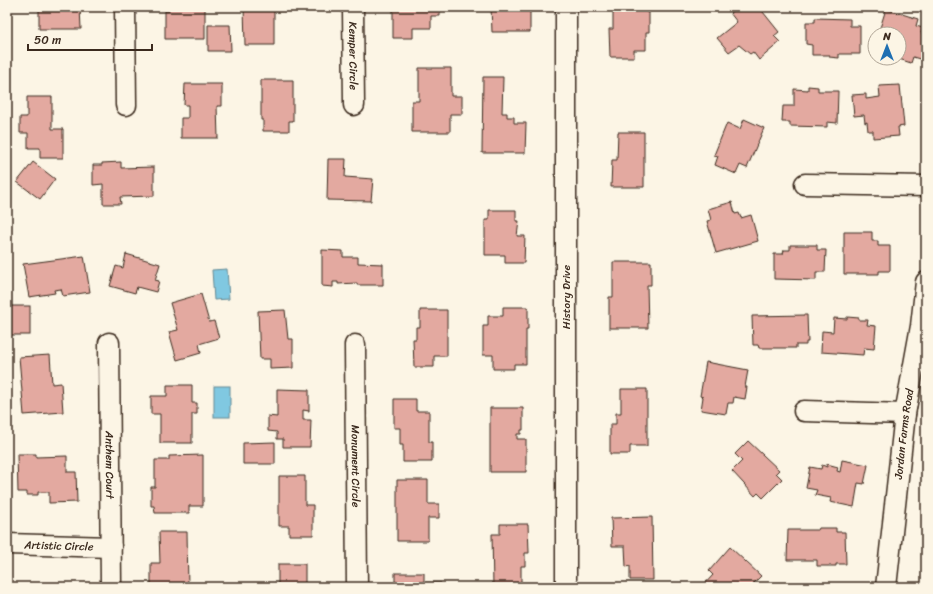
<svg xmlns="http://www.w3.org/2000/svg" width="933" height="594" font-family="Sriracha,sans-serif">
<rect width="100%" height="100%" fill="#fcf5e5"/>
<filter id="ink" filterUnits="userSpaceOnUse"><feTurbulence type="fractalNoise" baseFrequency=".025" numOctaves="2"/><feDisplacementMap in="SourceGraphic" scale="8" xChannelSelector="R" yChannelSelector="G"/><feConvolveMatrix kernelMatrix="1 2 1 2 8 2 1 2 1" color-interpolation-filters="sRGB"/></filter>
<g filter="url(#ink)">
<!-- water -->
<g fill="#80c8e1" stroke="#648993">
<path d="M227,269L229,299L214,300L212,270Z"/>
<rect x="214" y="386" width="16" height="31"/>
</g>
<!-- building -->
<g fill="#e3a9a0" stroke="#3b2a1e">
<path d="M39,7H80L81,29H39Z"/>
<path d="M169,7H205V39H165V11H169Z"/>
<path d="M244,7H274V45H245Z"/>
<rect x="277" y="7" width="34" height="4"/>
<path d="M400,7H440V16H431V28H413V38H393V9H400Z"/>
<path d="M491,7H530V32H492Z"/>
<path d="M613,7H646V12H649V32H646V50H634V57H610L609,29H613Z"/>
<path d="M737,7H759L779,32L774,36L780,42L759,60L753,52L750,54L739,45L729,52L717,38L737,22L730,13Z"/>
<path d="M886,9L918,19L916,26L923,28L921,33L926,35V49L923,60L913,57L911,63L896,58H899V34H892V32L880,28Z"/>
<path d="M815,18L850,19V26H860V54H839V58L829,57V55H812V45L806,44V22H815Z"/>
<path d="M208,25H230L231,51H208Z"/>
<path d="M419,68H451V96H462V114H450V132H412V101H419Z"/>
<path d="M483,77H503L502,113H507V117H514V123H526L525,153H482Z"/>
<path d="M261,80H293V121H289V131H263V120H261Z"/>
<path d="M185,84H222V106H217L218,138H181V118H188V105H184Z"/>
<path d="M900,85L904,126L898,127L899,136L873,138V131H868L867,122L865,123L864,115L854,116L852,95L866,94V99L880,97L879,86Z"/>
<path d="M808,86L818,87V91H838L837,123L827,122V127L790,126V122H782L783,106H794V89L808,90Z"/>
<path d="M27,97H52V129H63V158H40V148H28V133H20V117H27Z"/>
<path d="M744,119L764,128L747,168L740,165L736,174L715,165L718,156L714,155L727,123L740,129Z"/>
<path d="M618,132H644V187H611L612,160H617Z"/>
<path d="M328,159H346L345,177L373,179L371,201L327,200Z"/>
<path d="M33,162L55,179L40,199L17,182Z"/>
<path d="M121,162V168L154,167V196L120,197L121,204H103V184L93,185V165H102V163Z"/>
<path d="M732,202L735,214L739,213L741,218L751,215L758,241L716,253L707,221L711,220L708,209Z"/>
<path d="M489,210H516V221H519L517,236H525L524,263H505V255H485V220H489Z"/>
<path d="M844,232H872V241H878V246H890V271H879V274H844Z"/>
<path d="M790,245H817V250H826L825,272H816V280L774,279V254H783L784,250H790Z"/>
<path d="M322,250L343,251V257H358V263L383,264V285H357V283L338,284V282H333V287L322,286Z"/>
<path d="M126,254L160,264L155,280L159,281L156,292L137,287L135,293L110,286L116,266L123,268Z"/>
<path d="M84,256L90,292L63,296L61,289L54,290L55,293L29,297L23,264Z"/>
<path d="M613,262H651V285H647L648,328H609V297H613Z"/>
<path d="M201,294L209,322L214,321L219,338L199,344L201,353L177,360L169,332L178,330L170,303Z"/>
<rect x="10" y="306" width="20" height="29"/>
<path d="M503,307H528V329H526V364H514V369H493V355H483V326H488V316H503Z"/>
<path d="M285,310L288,339H293V368L270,369V359H260L258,311Z"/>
<path d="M420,310H447V356H434V367H414L413,339H416V327H420Z"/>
<path d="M807,315L808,342H806V345H796V348H759L758,345H753L752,316Z"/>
<path d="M847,317L859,318V320H868L867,325L876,326L874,349L864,348L863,355L821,352L822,331L833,332L834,318L847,319Z"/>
<path d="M50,355L52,384L61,383L63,412L24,415L19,357Z"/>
<path d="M706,362L748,370L745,387H747L745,399L734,397L733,403H728L726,414L701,410L703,397L700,396Z"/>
<path d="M167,385H192V403H197V414H192V443H160V414H151V396H167Z"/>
<path d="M277,389L309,390V411L303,410V420H311L310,447H283V439H277V432L268,431V416L277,417Z"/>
<path d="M621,389H647V446H630V454H610V424H616V413H621Z"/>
<path d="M394,399H416V411H429V442H432V462H403V445H400V428H394Z"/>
<path d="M490,408H523V430H521V434H517V439H526V472H490Z"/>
<path d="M748,441L779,470L776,473L782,479L763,498L758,493L755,496L732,471L742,461L735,454Z"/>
<path d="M275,442V464H243V443Z"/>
<path d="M17,454H36V457L67,456V472H76L77,502L49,503V492H38V495H27V492H18Z"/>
<path d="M203,455V506H189V513H155L154,506H151V487H155V460H169V456Z"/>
<path d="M842,460L868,465L864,484L858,483L854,507L830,502L831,498L815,495L817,490L806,488L810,467L821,469L822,465L827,467V464L838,467L837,471L840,472Z"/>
<path d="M279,476H305V505H313V535H289V526H279Z"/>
<path d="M397,480H428V504H439V518H428V541H397Z"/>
<path d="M652,517L653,580H630V566L626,567L625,546H612L611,518Z"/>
<path d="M500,524H528L529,553H525V566H521V585H517V587H476L493,586L492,534H500Z"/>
<path d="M819,528H836V532H845L846,564H836V566H817V560H787L788,530H818Z"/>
<path d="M159,532H187L188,587H151V563H160Z"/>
<path d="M730,547L761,576L753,584L756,587H702L713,575L709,571Z"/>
<rect x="278" y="564" width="27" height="23"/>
<path d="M395,573H424V583H441V587H395Z"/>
</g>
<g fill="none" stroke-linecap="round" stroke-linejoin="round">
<!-- minor casing -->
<g stroke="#3b2a1e" stroke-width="23">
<g id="minor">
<path d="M125,7L126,105"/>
<path id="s1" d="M353,7L354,105"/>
<path d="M566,7V587"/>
<path d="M805,184L926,186"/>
<path id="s2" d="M109,343L111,587"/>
<path id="s3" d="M355,345L357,587"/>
<path d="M804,411L905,414"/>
<path id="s4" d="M7,544L111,547"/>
<path id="s5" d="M886,587L905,414L921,326L926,282"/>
</g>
</g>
<!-- minor -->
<use href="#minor" stroke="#fcf5e5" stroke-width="20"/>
</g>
</g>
<g text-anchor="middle" stroke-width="3" stroke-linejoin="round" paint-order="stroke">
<!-- street labels -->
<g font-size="11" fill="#3b2a1e" stroke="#fcf5e5">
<text dy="4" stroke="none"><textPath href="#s1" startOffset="49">Kemper Circle</textPath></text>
<text transform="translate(566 297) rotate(-90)" y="4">History Drive</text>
<text dy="4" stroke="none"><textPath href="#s5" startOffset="154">Jordan Farms Road</textPath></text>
<text dy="4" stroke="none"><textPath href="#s2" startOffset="122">Anthem Court</textPath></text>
<text dy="4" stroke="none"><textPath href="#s3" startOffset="121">Monument Circle</textPath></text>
<text dy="4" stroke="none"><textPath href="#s4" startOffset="52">Artistic Circle</textPath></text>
</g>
</g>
<!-- margin -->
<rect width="933" height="594" fill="none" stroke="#fcf5e5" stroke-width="24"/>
<rect x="12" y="12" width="909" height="570" fill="none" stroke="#3b2a1e" stroke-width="1.5" filter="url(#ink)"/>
<!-- north arrow -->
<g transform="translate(887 46)"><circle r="19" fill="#fcf5e5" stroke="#afa495"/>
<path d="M0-3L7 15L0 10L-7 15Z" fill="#1f6fb2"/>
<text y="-6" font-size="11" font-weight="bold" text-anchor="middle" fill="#3b2a1e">N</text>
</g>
<!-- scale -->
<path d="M28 44v6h124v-6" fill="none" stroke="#3b2a1e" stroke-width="2"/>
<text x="34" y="44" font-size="12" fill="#3b2a1e" stroke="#fcf5e5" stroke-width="3" paint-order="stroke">50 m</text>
</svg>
